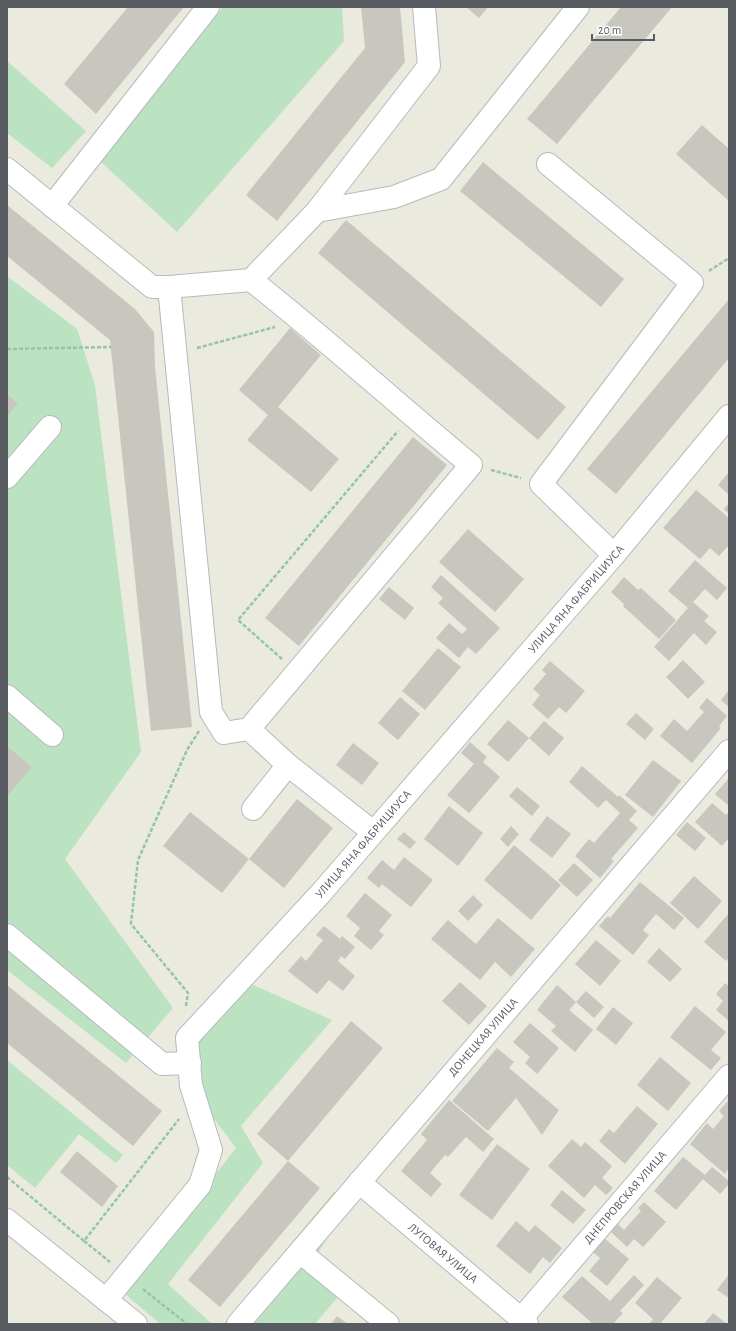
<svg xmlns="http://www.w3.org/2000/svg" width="736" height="1331" font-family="'Alegreya Sans',sans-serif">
<rect width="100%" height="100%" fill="#ebeadf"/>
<!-- green -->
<g fill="#bce3c1">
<path d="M223,7H342L344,41L177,232L101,162Z"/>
<path d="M7,61L86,131L52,168L7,133Z"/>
<path d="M7,276L77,329L95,385L141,752L65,859L173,1008L126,1063L7,970Z"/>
<path d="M251,984L332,1020L241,1126L263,1163L168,1284L211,1323L160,1324L123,1292L236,1148L203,1104L199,1042Z"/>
<path d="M7,1060L123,1155L116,1163L79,1134L35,1188L7,1165Z"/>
<path d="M334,1192L348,1204L307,1271L338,1297L315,1324H224Z"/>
</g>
<!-- building -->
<g fill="#c8c7bf">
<path d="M128,7H184L96,114L64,84Z"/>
<path d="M361,7H400L405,62L277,221L246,195L365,48Z"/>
<path d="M466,7H488L479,18Z"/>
<path d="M621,7H672L557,144L527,119Z"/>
<path d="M702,125L729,149V201L676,154Z"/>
<path d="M483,162L624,279L601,307L460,191Z"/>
<path d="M7,205L135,309L154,332L155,367L192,727L151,731L110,340L7,256Z"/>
<path d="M346,220L566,407L538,440L318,253Z"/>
<path d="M729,299V358L616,494L587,469Z"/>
<path d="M290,328L321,355L278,407L339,459L311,492L247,440L268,415L239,390Z"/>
<path d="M7,394L18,403L7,416Z"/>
<path d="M413,437L447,465L299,646L265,618Z"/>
<path d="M729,472V495L718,485Z"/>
<path d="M696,490L729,518V545L719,556L710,548L700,559L663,528Z"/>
<path d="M729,503V514L724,509Z"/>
<path d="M468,529L524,579L495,612L439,562Z"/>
<path d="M695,560L727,588L717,600L705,589L693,602L709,616L704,621L717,632L706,645L694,633L669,661L654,647L688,608L668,591Z"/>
<path d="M441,575L500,628L476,654L468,647L459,658L436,638L449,623L462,634L467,629L438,603L443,598L431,587Z"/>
<path d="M624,577L638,590L641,588L676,620L659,639L623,606L624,604L611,592Z"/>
<path d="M389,587L414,608L405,620L379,599Z"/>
<path d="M438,648L461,667L425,710L402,691Z"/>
<path d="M683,660L705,682L688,699L666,677Z"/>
<path d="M550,661L585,691L566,713L559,707L548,719L532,705L540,695L533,689L546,674L542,670Z"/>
<path d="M729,690V707L721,700Z"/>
<path d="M400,697L420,714L398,740L378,723Z"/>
<path d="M707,698L727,716L719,726L721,728L692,763L660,736L674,719L687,731L704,712L699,708Z"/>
<path d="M636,713L654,729L645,740L626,724Z"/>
<path d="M508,720L529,738L508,762L487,744Z"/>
<path d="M544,721L564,738L549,756L529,738Z"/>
<path d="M470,742L487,757L483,762L500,777L469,813L447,795L474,764L461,753Z"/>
<path d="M353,743L379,763L362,785L336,765Z"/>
<path d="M7,746L32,767L7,796Z"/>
<path d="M653,760L681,781L653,817L625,795Z"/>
<path d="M582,766L618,797L619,795L637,811L629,820L638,828L611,859L614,861L600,878L575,856L589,839L594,843L620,813L606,800L598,808L569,782Z"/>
<path d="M729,778V806L715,794Z"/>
<path d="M517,787L540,806L532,816L509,796Z"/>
<path d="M297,799L333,828L284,888L249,859Z"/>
<path d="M712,803L726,815L729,812V838L722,846L695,822Z"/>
<path d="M449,806L483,833L458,866L424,839Z"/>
<path d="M190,812L249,859L222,893L163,846Z"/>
<path d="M547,816L571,834L552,858L529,840Z"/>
<path d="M687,822L706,838L695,851L676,835Z"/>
<path d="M511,826L519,834L508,847L500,839Z"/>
<path d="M404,832L416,842L410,849L397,839Z"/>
<path d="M514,845L561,885L531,920L484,880Z"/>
<path d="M404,857L433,880L411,907L382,884L379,888L367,878L382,860L394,870Z"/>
<path d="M574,863L593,880L577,897L558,880Z"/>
<path d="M694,876L722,901L698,929L670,903Z"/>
<path d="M640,882L684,918L674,930L656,914L643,930L649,935L633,955L599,926L608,916L610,918Z"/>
<path d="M365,893L392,915L379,931L384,935L371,950L354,936L360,928L346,916Z"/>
<path d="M473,895L483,905L468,921L458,911Z"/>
<path d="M729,913V958L726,961L704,942Z"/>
<path d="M498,918L535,949L511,977L495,962L480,980L431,939L448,920L476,944Z"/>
<path d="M324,926L340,939L342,936L355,947L345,959L341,956L338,961L355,976L343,991L329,980L317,994L288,971L301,956L306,961L323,940L316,935Z"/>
<path d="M596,940L621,961L600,986L575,964Z"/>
<path d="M659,948L682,969L670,982L647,962Z"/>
<path d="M460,982L487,1006L469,1025L442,1001Z"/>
<path d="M725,983L729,986V1021L716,1010L723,1001L716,994Z"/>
<path d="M7,985L162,1111L133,1146L7,1043Z"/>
<path d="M557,985L576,1002L586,991L604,1007L594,1018L576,1002L569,1010L593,1030L575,1052L551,1031L556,1026L537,1010Z"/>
<path d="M695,1006L726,1032L711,1050L721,1058L711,1070L670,1037Z"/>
<path d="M613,1007L633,1023L616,1045L596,1029Z"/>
<path d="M351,1021L383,1048L288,1161L257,1134Z"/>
<path d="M530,1023L559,1048L537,1074L525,1063L530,1057L513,1042Z"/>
<path d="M497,1048L514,1062L509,1068L559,1110L542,1135L516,1098L488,1131L452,1101Z"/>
<path d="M660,1057L691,1083L668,1111L637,1085Z"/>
<path d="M449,1100L494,1139L483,1152L466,1137L448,1157L445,1155L430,1173L442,1184L431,1197L401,1171L427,1140L421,1134Z"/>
<path d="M728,1101L729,1168L725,1174L690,1144L707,1123L713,1129L724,1116L719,1111Z"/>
<path d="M637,1106L658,1124L625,1164L599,1141L609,1129L614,1133Z"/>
<path d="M572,1139L581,1147L585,1142L612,1166L602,1178L613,1188L606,1195L595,1185L584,1198L548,1166Z"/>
<path d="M497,1144L530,1169L492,1220L459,1195Z"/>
<path d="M77,1151L118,1186L102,1207L60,1172Z"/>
<path d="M683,1157L705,1175L712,1167L729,1181V1184L720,1194L703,1179L676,1210L654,1191Z"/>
<path d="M288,1161L320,1188L220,1307L188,1280Z"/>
<path d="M562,1190L586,1210L573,1224L550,1205Z"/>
<path d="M644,1202L666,1222L643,1247L634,1239L627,1247L611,1232L618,1224L624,1230L641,1211L638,1208Z"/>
<path d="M516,1221L529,1232L535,1225L562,1248L550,1263L543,1257L530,1274L496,1246Z"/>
<path d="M604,1238L629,1259L607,1286L589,1271L600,1258L593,1252Z"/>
<path d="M729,1274V1298L717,1290Z"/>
<path d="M634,1275L644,1285L620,1311L623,1313L613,1324H589L591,1322L562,1297L582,1276L610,1301Z"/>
<path d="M657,1277L682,1298L660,1324H652L650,1323L653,1319L635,1303Z"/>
<path d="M713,1313L727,1324H704Z"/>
<path d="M337,1316L348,1324H331Z"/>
</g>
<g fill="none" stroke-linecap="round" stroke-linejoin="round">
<!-- minor casing -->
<g stroke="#b7b9be" stroke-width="24">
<g id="minor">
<path d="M548,164L692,283L541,484L614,555"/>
<path d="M7,169L152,287H169L251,280C326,339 397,404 471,465L249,729L288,765L373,832"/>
<path d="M52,206L208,7"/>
<path d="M317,211L394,197L441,179L578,7"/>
<path d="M251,280L317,211L429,66L424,7"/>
<path d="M169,287L211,712L224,733L249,729"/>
<path d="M7,477L50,427"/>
<path d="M7,696L52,735"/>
<path d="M253,809L288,765"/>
<path d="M7,935L162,1064L190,1063"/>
<path d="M359,1182L527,1324"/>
<path d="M7,1220L136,1324"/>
<path d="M300,1252L388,1324"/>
<path d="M106,1300L200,1185L211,1150L191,1085L187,1038L321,893L614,555L729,416"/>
<path d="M521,1319L729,1076"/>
<path d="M238,1324L729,751"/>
</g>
</g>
<!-- path -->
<g stroke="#95c4a8" stroke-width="2.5" stroke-dasharray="4 2" stroke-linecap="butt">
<path d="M709,271L729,258"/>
<path d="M197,348L275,327"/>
<path d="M7,349L111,347"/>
<path d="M491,470L521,478"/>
<path d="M282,659L238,620L398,431"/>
<path d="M186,1006L188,993L131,924L138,860L187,750L199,731"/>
<path d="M7,1177L84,1241L179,1119"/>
<path d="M84,1241L110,1262"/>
<path d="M143,1289L187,1324"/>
</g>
<!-- minor -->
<use href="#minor" stroke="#fff" stroke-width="22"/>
</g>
<g text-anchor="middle" stroke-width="3" stroke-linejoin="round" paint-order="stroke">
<!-- street labels -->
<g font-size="12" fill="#585b60" stroke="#fff">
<text transform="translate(576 599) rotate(-49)" y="4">УЛИЦА ЯНА ФАБРИЦИУСА</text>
<text transform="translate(363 844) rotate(-49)" y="4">УЛИЦА ЯНА ФАБРИЦИУСА</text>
<text transform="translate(483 1037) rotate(-49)" y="4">ДОНЕЦКАЯ УЛИЦА</text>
<text transform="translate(625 1197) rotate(-49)" y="4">ДНЕПРОВСКАЯ УЛИЦА</text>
<text transform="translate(443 1253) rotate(40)" y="4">ЛУГОВАЯ УЛИЦА</text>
</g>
</g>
<!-- border -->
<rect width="736" height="1331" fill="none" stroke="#585b60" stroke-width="16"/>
<!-- scale -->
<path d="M592 34v6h62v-6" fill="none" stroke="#585b60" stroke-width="2"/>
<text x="598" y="34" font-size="12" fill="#585b60" stroke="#ffffff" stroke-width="3" paint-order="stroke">20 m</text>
</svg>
